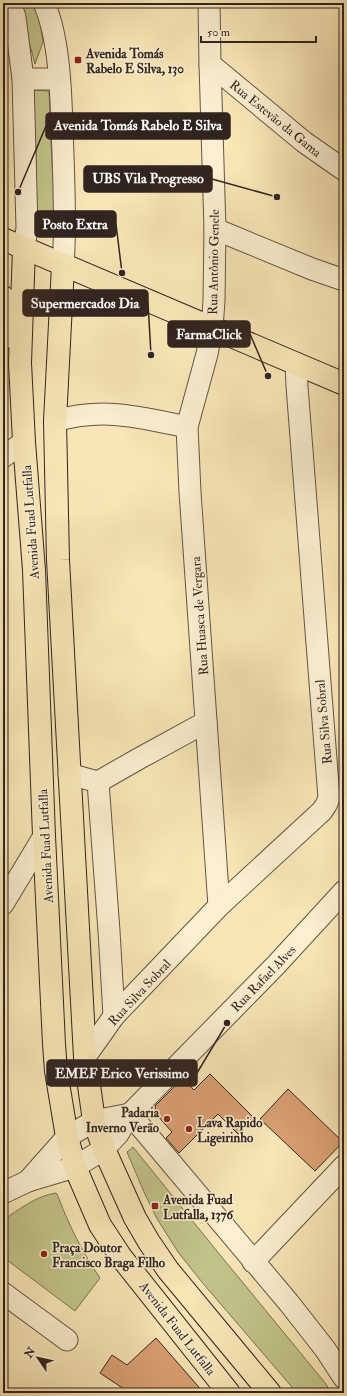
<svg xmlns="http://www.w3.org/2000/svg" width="347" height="1396" font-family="'IM FELL Double Pica',serif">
<rect width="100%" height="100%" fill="#f8e6b7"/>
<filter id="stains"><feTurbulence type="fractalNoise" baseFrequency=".005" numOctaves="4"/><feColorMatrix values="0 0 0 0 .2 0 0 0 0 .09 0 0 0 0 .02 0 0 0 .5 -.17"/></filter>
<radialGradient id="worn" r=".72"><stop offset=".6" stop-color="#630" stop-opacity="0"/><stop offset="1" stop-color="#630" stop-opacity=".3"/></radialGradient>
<!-- green -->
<g fill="#c2c48b" stroke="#7a7455">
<path d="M19,3H34L39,14L43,42L35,64Z"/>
<path d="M32,90L49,91L52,164L55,203L54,233L39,224L35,197L36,150Z"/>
<path d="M133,1147L212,1245L326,1384L331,1393H297L201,1281L178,1252L156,1217L144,1192L127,1152Z"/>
<path d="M56,1193L57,1194C68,1223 82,1252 100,1278L75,1311L3,1257V1220C20,1209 36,1196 56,1193Z"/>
</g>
<!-- building -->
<g fill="#daa074" stroke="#31241f">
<path d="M210,1074L254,1118L238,1134L218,1114L179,1153L166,1138L172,1132L156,1114L155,1106L182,1079L194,1090Z"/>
<path d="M288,1089L343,1142L315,1171L260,1119Z"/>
<path d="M156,1338L204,1393H130L100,1373L112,1355L127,1365Z"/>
</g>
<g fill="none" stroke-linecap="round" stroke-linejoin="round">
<!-- minor casing -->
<g stroke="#635445" stroke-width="23">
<g id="minor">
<path d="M10,3L15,17L23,79L27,228L24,248"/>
<path d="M44,3C62,44 61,109 63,154C64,191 66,228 63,265"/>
<path d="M209,3L210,64L215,229L214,301L212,328L207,354L187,427L190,492L219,906"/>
<path d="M210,64L304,142L344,170"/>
<path d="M23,79H59"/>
<path d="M215,229L312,269L344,280"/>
<path d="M55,421C105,407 138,417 187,427"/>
<path d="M3,457L24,442"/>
<path d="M69,774L98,782L109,931L114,1016"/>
<path d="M98,782L140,758L206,722"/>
<path d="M3,904L44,836"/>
<path d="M85,1057L114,1016L219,906L322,811L326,805L329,798L297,386L296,363"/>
<path d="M130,1114L289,1303L325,1349L344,1378"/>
<path d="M28,1181L67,1137L94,1121L130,1114"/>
<path d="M3,1193L28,1181L75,1167L104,1149L118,1134L130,1114L276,965L344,891"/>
<path d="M253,1262L344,1166"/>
<path d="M3,1293L67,1340"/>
</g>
</g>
<!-- major casing -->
<g stroke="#31241f" stroke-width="24">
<g id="major">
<path d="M3,239L344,384"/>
<path d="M24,248L20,363L24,442L34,570L44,836L54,1044L56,1071L67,1137L75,1167L100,1225L121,1257L229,1393"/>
<path d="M63,265L55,421L58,560L85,1057L94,1121L104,1149L135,1218L149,1242L168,1270L270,1393"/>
<path d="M3,297L14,338"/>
</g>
</g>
<!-- minor -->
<use href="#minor" stroke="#faefd0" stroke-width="21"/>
<!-- major -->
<use href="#major" stroke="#f8e6b7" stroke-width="22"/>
</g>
<!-- markers -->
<g fill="#8f2418" stroke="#faefd0" stroke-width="1.5">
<rect x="74" y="56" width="8" height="8" rx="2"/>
<circle cx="167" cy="1119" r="4"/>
<circle cx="189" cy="1129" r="4"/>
<rect x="151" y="1202" width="8" height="8" rx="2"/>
<circle cx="44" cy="1254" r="4"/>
</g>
<g text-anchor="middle" stroke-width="3" stroke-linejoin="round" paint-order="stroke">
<!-- poi labels -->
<g font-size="13" font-weight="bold" fill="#31241f" stroke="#faefd0" text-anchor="start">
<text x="86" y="58">Avenida Tomás<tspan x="86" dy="15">Rabelo E Silva, 130</tspan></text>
<text x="159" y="1117" text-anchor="end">Padaria<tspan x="159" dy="15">Inverno Verão</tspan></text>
<text x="197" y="1127">Lava Rapido<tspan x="197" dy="15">Ligeirinho</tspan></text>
<text x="163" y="1204">Avenida Fuad<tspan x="163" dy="15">Lutfalla, 1376</tspan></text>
<text x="52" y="1252">Praça Doutor<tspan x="52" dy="15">Francisco Braga Filho</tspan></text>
</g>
<!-- street labels -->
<g font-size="13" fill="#31241f" stroke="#faefd0">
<text transform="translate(276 118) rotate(39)" y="5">Rua Estevão da Gama</text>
<text transform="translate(213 262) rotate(-89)" y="5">Rua Antônio Genele</text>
<text transform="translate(30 522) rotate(-94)" y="5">Avenida Fuad Lutfalla</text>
<text transform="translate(199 616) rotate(-94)" y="5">Rua Huasca de Vergara</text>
<text transform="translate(323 722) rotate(-95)" y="5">Rua Silva Sobral</text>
<text transform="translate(45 846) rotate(-93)" y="5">Avenida Fuad Lutfalla</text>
<text transform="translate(263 978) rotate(-46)" y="5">Rua Rafael Alves</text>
<text transform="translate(139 992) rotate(-47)" y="5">Rua Silva Sobral</text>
<text transform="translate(178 1328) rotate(52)" y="5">Avenida Fuad Lutfalla</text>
</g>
</g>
<!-- callouts -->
<path fill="none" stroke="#31241f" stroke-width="1.5" d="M18 192L46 126M277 197L212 179M122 273L116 224M151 355L148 303M268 376L250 334M227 1023L197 1073"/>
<g fill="#31241f" stroke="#faefd0" stroke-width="1.5">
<circle cx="18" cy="192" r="4"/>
<circle cx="277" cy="197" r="4"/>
<circle cx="122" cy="273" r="4"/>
<circle cx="151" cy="355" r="4"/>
<circle cx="268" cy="376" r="4"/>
<circle cx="227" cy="1023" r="4"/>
</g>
<g fill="#31241f" stroke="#31241f" stroke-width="1.5">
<rect x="46" y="113" width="184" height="26" rx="4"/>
<rect x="84" y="166" width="128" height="26" rx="4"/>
<rect x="35" y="211" width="81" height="26" rx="4"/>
<rect x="23" y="290" width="125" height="26" rx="4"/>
<rect x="168" y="321" width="82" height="26" rx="4"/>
<rect x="47" y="1060" width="150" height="26" rx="4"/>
</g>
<g font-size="14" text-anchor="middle" font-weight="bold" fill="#fff">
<text x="138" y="130">Avenida Tomás Rabelo E Silva</text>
<text x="148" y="183">UBS Vila Progresso</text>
<text x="75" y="229">Posto Extra</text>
<text x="85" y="308">Supermercados Dia</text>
<text x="209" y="339">FarmaClick</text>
<text x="122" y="1078">EMEF Erico Verissimo</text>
</g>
<!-- margin -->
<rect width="347" height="1396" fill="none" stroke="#f8e6b7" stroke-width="16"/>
<rect x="4" y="4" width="339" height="1388" fill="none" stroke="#31241f" stroke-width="2"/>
<rect x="8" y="8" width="331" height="1380" fill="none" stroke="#31241f"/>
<!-- north arrow -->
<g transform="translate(38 1358) rotate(304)" stroke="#faefd0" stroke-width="3" paint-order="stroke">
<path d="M0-3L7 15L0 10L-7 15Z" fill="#31241f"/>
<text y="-6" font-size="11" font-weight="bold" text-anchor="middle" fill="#31241f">N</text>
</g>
<!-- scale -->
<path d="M201 36v6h115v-6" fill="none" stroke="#31241f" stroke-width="2"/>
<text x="207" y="36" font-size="12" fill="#31241f" stroke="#faefd0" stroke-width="3" paint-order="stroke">50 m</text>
<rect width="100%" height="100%" filter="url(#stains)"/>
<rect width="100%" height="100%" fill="url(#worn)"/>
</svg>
